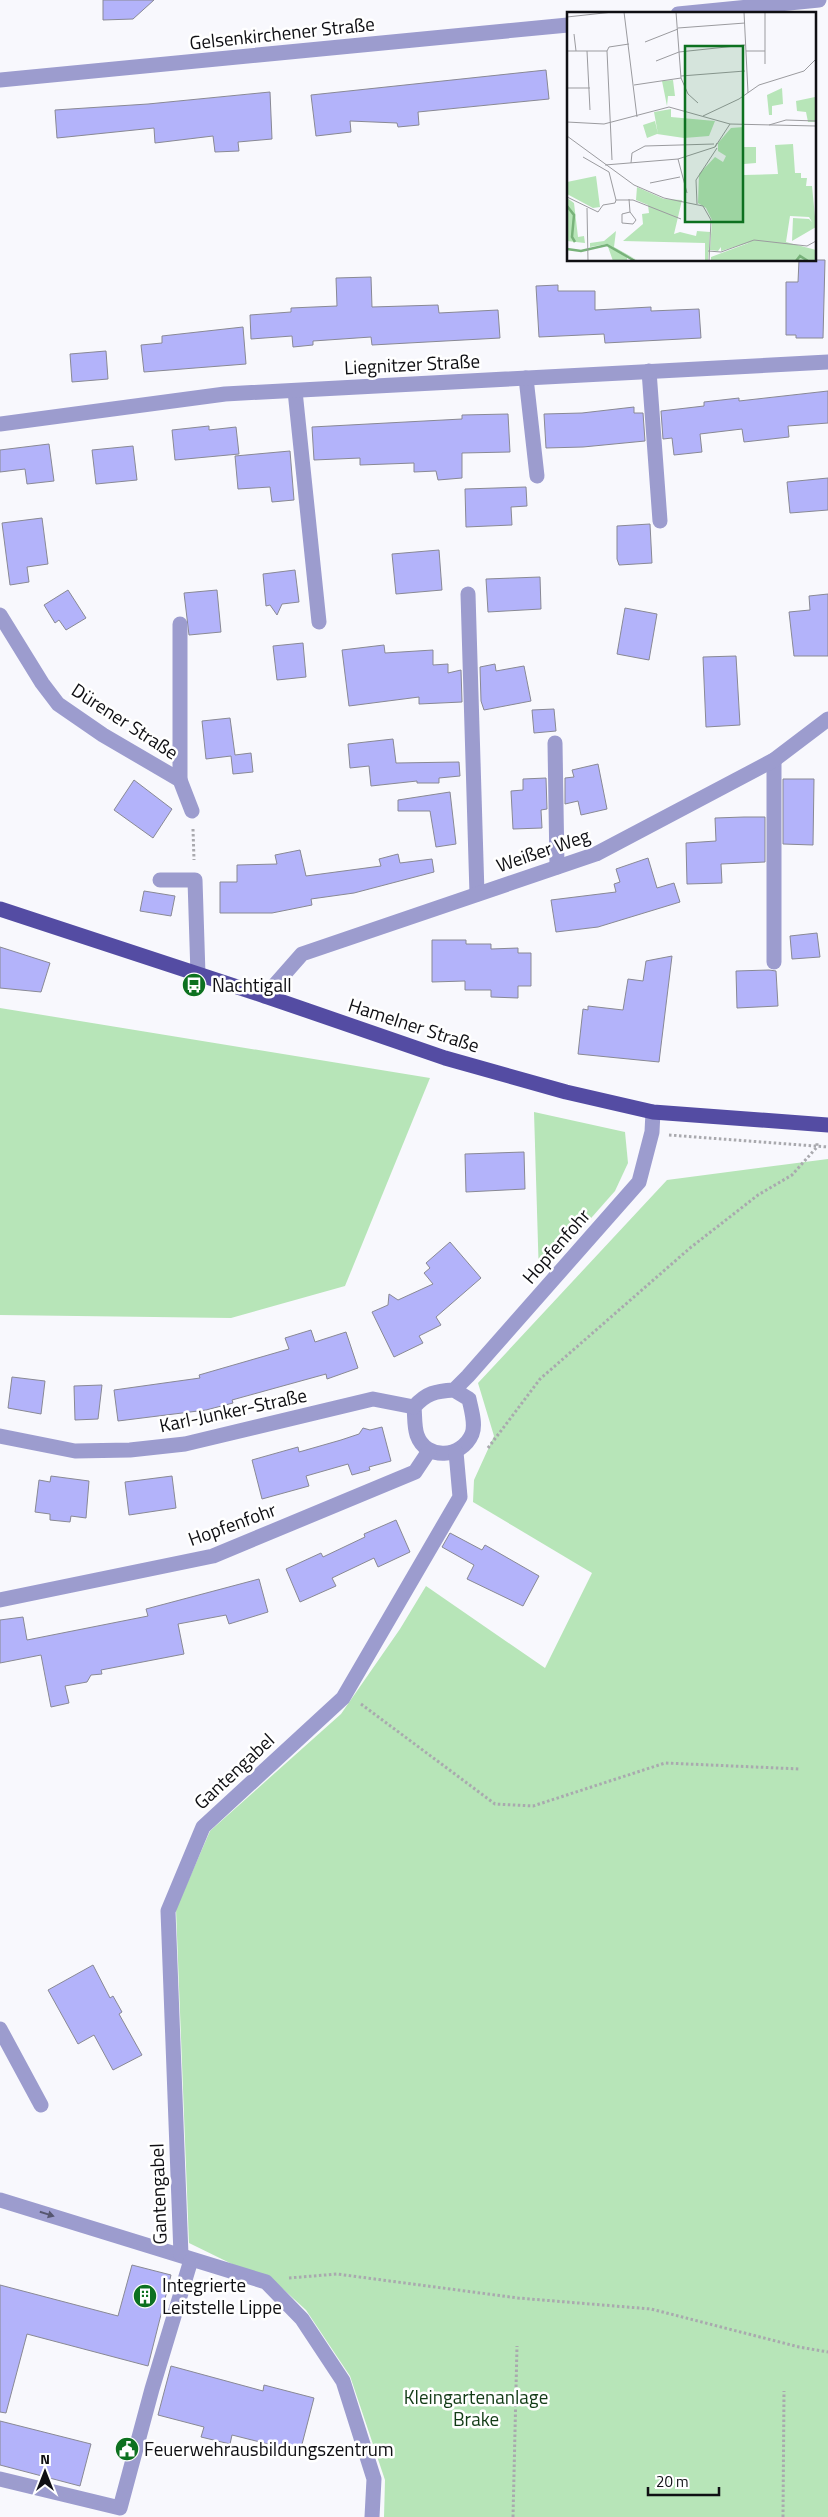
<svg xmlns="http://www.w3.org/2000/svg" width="828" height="2517" font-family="'Titillium Web',sans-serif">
<rect width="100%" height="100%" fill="#f8f8fd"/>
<!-- green -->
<g fill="#b7e5b8">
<path d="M0,1008L430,1078L345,1286L231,1318L0,1315Z"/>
<path d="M534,1112L625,1132L628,1163L615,1191L539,1277Z"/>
<path d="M828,1159V2517H384L385,2480L350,2376L306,2310L283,2289L189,2243L176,1909L210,1831L341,1714L400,1629L426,1586L545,1668L592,1573L473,1502L474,1480L494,1436L478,1383L667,1180Z"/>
</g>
<!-- building -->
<g fill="#b3b3fa" stroke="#898994">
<path d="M103,0H154L133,19L103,20Z"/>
<path d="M546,70L549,99L418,112L419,125L398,127L397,123L350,121L351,132L316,136L311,95Z"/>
<path d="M270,92L272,139L238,142L239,151L215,152L213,136L155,143L154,128L57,138L55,110L148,104Z"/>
<path d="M799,260H825L823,338H796V335H786V282H798Z"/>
<path d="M371,277L372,307L438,305L439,313L498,310L500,338L372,345L371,337L313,341V345L293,347L292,336L251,339L250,315L291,312V308L337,306L336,278Z"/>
<path d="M558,285V291H595V310L651,307V311L699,309L701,338L605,343L604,334L539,337L536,286Z"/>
<path d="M243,327L246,364L144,372L141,345L162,343V336Z"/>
<path d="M106,351L108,379L72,382L70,354Z"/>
<path d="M828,391V423L788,426L789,437L744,442L742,429L700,434L702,452L674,455L672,438L663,439L661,411L704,406V402L739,398V401Z"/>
<path d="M634,407V413H643L645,441L583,447L546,448L544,414L582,413Z"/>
<path d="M508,414L510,452L462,453V478L438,480L436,471L414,472V463L360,465V458L314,460L312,427L462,419V415Z"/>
<path d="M209,426V430L236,427L239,454L175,460L172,430Z"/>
<path d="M49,444L54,481L27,484L25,469L0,472V450Z"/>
<path d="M133,446L137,480L96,484L92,450Z"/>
<path d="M290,451L294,500L272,502L270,487L238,489L235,456Z"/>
<path d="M828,478V510L790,513L787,482Z"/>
<path d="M526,487L527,506L511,507L512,525L466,527L465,489Z"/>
<path d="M42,518L48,564L27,567L29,582L10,585L2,523Z"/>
<path d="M650,524L652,563L619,565L617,559V526Z"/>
<path d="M439,550L442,590L396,594L392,554Z"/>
<path d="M295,570L299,602L282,604L277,615L270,605L266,606L263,574Z"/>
<path d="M540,577L541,609L488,612L486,579Z"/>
<path d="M68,590L86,618L66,630L59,620L55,623L44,605Z"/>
<path d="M217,590L221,632L189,635L184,593Z"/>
<path d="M828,594V656H794L789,612L810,610L809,596Z"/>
<path d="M625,608L657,614L649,660L617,654Z"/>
<path d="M303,643L306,677L277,680L273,646Z"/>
<path d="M384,645L385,653L433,650V665L448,664V673L461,670L462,702L419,704V697L349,706L342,650Z"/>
<path d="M736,656L740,725L706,727L703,657Z"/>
<path d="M495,664L496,671L524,666L531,701L484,710L481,701L480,667Z"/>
<path d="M554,709L556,731L534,733L532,710Z"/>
<path d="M230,718L235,755L251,753L253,772L233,774L231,756L206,759L202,721Z"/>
<path d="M393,739L396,763L459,762L460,776L439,778V783H417V781L371,786L369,766L350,768L348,744Z"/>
<path d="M598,764L607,809L581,815L578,801L565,804V778L574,777L572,770Z"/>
<path d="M546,778L547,809L541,810L542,828L513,829L511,791L523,790V779Z"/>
<path d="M783,779H814L813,845L783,844Z"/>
<path d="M134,780L172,809L153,838L114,810Z"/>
<path d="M450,792L456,844L436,847L430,811H398V800Z"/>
<path d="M744,817H765V862L721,864L722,883L687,884L686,843L716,841L715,818Z"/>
<path d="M300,850L306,876L381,866L379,859L398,854L400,863L432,859L434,872L354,893L311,899L312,905L272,913H220V882H237V865L277,864L275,855Z"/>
<path d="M648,858L657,888L674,883L680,902L598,927L556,932L551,900L616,892L614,884L620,882L616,869Z"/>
<path d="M144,891L175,896L171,916L140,911Z"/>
<path d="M817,933L820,957L792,959L790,936Z"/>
<path d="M432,940H466V944H491V949L518,948V953H531V986H518V998L491,997V990H465V981L432,982Z"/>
<path d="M0,947L50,963L41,992L0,988Z"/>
<path d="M672,956L659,1062L578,1054L583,1009L588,1010V1006L623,1010L628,979L643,981L646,961Z"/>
<path d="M769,970L776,971L778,1006L737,1008L736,971Z"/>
<path d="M524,1152L525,1189L466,1192L465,1154Z"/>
<path d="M450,1242L481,1278L436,1317L441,1325L419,1336L423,1343L394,1357L372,1312L388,1305L389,1294L398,1300L433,1284L424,1273L430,1268L426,1263Z"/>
<path d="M311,1330L315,1342L346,1332L358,1368L327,1379L326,1374L232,1400L233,1403L206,1410L118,1421L114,1390L200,1378L199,1375L289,1349L285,1338Z"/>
<path d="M12,1377L45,1381L41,1414L8,1408Z"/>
<path d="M102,1385L98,1419L75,1420L74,1386Z"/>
<path d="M382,1427L391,1461L369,1467L370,1470L352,1475L348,1464L306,1476L309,1486L262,1499L252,1460L298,1447L299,1452L341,1440L359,1434L363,1428L370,1430Z"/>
<path d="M51,1476L89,1481L86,1518L71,1516L70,1522L50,1520V1514L35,1512L39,1480L50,1482Z"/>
<path d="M172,1476L176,1508L129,1515L125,1482Z"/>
<path d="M396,1520L410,1552L378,1567L374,1558L332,1578L336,1586L300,1602L286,1569L321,1553L323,1557L365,1537L364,1534Z"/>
<path d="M450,1533L482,1550L485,1545L539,1576L523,1606L467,1579L474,1565L442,1547Z"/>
<path d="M259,1579L268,1612L229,1624L226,1615L178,1624L184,1654L101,1670L102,1674L91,1675L87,1682L65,1686L69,1703L51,1707L41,1655L0,1663V1620L23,1617L27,1640L148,1616L146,1609Z"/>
<path d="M93,1965L110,1998L113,1996L122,2012L119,2014L142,2055L113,2070L94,2035L78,2044L48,1990Z"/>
<path d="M132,2265L171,2275L148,2366L27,2334L6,2413L0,2412V2285L118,2316Z"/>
<path d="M171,2366L263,2391L264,2385L314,2398L300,2452L232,2435L230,2444L201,2437L204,2427L158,2415Z"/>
<path d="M0,2421L91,2444L80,2486L0,2465Z"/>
</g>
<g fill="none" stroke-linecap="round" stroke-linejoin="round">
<!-- path -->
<g stroke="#a9a9ae" stroke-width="3" stroke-dasharray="2.5 2.5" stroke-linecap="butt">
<path d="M193,829L194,860"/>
<path d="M669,1135L828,1147"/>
<path d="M488,1448L540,1379L690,1248L758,1195L792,1175L817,1147V1142"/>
<path d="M361,1704L495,1804L533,1806L665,1763L800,1769"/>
<path d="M289,2278L337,2274L518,2298L651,2309L799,2347L828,2352"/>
<path d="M513,2517L517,2346"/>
<path d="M783,2517L784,2391"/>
</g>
<!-- minor -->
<g stroke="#9c9cce" stroke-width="15">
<path d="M678,14L819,0"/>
<path d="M0,80L568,25"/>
<path d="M649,371L660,521"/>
<path d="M526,378L537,476"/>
<path d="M295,391L319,622"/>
<path d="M0,424L225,394L828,362"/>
<path d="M468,594L477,894"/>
<path d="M0,615L42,683L58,704L103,735L180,780L192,811"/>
<path d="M180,624V780"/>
<path d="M555,743L557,867"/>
<path d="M774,760V962"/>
<path d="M160,880H195L198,975"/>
<path d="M265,996L302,954L596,854L774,760L828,719"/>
<path d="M454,1390L469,1399C471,1409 476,1424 472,1434C462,1458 426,1461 417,1435C414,1426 415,1416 414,1407C426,1393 436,1391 454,1390L468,1376L639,1182L652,1132L653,1112"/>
<path d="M0,1436L75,1451L130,1450L185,1444L373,1399L414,1407"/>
<path d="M0,1600L213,1556L415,1472L429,1451"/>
<path d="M0,2029L41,2105"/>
<path d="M0,2200L266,2282L302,2319L343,2381L374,2479L372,2517"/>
<path d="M181,2255L168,1911L203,1827L343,1698L460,1497L456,1452"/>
<path d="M0,2479L120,2508L152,2389L191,2260"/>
</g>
<!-- major -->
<path stroke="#544ca3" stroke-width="15" d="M0,909L265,996L445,1058L566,1092L653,1112L828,1125"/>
</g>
<!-- one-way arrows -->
<defs><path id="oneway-solid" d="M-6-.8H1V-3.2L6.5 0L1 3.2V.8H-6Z" transform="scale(1.25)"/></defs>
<use fill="#565670" href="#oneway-solid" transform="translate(47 2214) rotate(17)"/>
<!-- icons -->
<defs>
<g id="bus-disc" transform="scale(1.25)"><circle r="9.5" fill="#0d7120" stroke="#fff"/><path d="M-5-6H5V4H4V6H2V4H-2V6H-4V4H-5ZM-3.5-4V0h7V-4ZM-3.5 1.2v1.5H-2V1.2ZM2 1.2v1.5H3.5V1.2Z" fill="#fff"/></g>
<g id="building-disc" transform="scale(1.25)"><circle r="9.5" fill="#0d7120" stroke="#fff"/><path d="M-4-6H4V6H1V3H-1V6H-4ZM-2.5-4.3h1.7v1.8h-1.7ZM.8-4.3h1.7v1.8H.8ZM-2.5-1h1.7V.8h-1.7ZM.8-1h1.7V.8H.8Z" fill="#fff"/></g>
<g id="civic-disc" transform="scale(1.25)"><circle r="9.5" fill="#0d7120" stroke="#fff"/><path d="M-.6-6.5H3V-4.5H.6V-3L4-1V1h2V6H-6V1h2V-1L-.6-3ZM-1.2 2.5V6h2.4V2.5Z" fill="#fff"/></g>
</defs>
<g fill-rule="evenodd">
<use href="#bus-disc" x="194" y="985"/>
<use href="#building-disc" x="145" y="2296"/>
<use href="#civic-disc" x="127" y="2449"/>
</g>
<g text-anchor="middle" stroke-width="5" stroke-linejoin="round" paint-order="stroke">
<!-- street labels -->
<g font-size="19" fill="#0f0f13" stroke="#fff">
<text transform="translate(282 33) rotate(-6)" y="7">Gelsenkirchener Straße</text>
<text transform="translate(412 364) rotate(-3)" y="7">Liegnitzer Straße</text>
<text transform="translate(125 721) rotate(33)" y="7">Dürener Straße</text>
<text transform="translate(543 850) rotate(-19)" y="7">Weißer Weg</text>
<text transform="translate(414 1025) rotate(18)" y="7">Hamelner Straße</text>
<text transform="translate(556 1246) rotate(-49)" y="7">Hopfenfohr</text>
<text transform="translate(233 1410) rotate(-12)" y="7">Karl-Junker-Straße</text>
<text transform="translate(232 1524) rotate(-20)" y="7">Hopfenfohr</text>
<text transform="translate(234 1771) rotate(-43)" y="7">Gantengabel</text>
<text transform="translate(158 2194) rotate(-92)" y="7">Gantengabel</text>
</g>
<!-- poi labels -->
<g font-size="19" fill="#0f0f13" stroke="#fff" text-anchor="start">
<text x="212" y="992">Nachtigall</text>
<text x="162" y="2292">Integrierte<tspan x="162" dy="22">Leitstelle Lippe</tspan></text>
<text x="144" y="2456">Feuerwehrausbildungszentrum</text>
</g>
<!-- park labels -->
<g font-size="19" fill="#123b16" stroke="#fff">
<text x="476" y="2404">Kleingartenanlage<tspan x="476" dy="22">Brake</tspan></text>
</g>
</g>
<!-- overview -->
<g transform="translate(567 12)">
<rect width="249" height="249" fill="#f8f8fd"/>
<path d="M106,68L108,84H101L100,94L95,69ZM215,76L216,92L205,94V103H202L200,83ZM248,85L249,110H241L239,100L230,99L229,89ZM104,97V105L148,109L142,124L117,126L90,122L80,126L76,113L88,109L91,122L87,100ZM177,115L176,135H189V151L177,152V163L211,162L208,133L226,132L228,161H234V166H240L239,174H245L249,215L225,229L226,206L242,207L245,210L242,205L223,204L219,230L249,238V249H144V245L184,230L154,239V235L151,239L143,238L145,208L139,196L131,191L132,162L148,145L156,150L159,144L151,139V131L164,116ZM29,164L33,195L26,196L0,182V170ZM70,175L97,187L115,188L107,222L113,220L129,224L130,219L143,220L141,249H138V231L56,229L76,212L75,202L82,201L81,193L69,188ZM0,186L7,191L11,225L17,224L18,231L0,229ZM49,219L47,235L72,249L44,235L60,245V249H46L40,232L23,235V231L37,229Z" fill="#b7e5b8"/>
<path fill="none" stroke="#78b27a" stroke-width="2.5" d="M0,194L7,203L5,225L8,230M0,237L14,239L40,233L68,249M229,249L233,244L241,249"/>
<path fill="none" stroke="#9b9b9f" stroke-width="1" d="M57,0L70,105M109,0L114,66L121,82L131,91M177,0L181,81M0,5L46,0M111,16L178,11M7,22L9,39M78,30L111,17M0,39H40M20,39L23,98M40,39L45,148M40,39L42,35L62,32M179,39H198M89,49L112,40L178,33M198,52V0M114,64L178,59M67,73L114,66M0,76H23M136,104L172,87L192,73L237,59L249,47M0,110L37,112L102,95L163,112L249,114M202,113L219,108L249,109M0,124L67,173L97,186L136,194L144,208L142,249M150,131L148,135L163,112M16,145L42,160L49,188M111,147L120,181M64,151L65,141L78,134L147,132M38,153L111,147L148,135M83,171L113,165M0,185L31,200L36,193L48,191L49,188H66L114,207M62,187L63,200L69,208L66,212L55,211V202L63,200M130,192L129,168L150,136M20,196L21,249M141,239L154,240L187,228L240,234L249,229"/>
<path fill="#0d7120" fill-opacity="0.15" stroke="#0d7120" stroke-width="2.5" d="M118,34H176V210H118Z"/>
<rect width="249" height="249" fill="none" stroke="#0f0f13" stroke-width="2.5"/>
</g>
<!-- north arrow -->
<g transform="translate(45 2472)" stroke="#ffffff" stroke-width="4" paint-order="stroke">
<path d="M0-4L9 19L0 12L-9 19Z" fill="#0f0f13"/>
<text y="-8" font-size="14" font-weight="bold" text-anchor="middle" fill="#0f0f13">N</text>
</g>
<!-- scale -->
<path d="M648 2487v8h71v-8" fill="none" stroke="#0f0f13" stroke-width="2.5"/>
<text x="656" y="2487" font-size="15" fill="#0f0f13" stroke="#ffffff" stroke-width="4" paint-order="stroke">20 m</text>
</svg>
